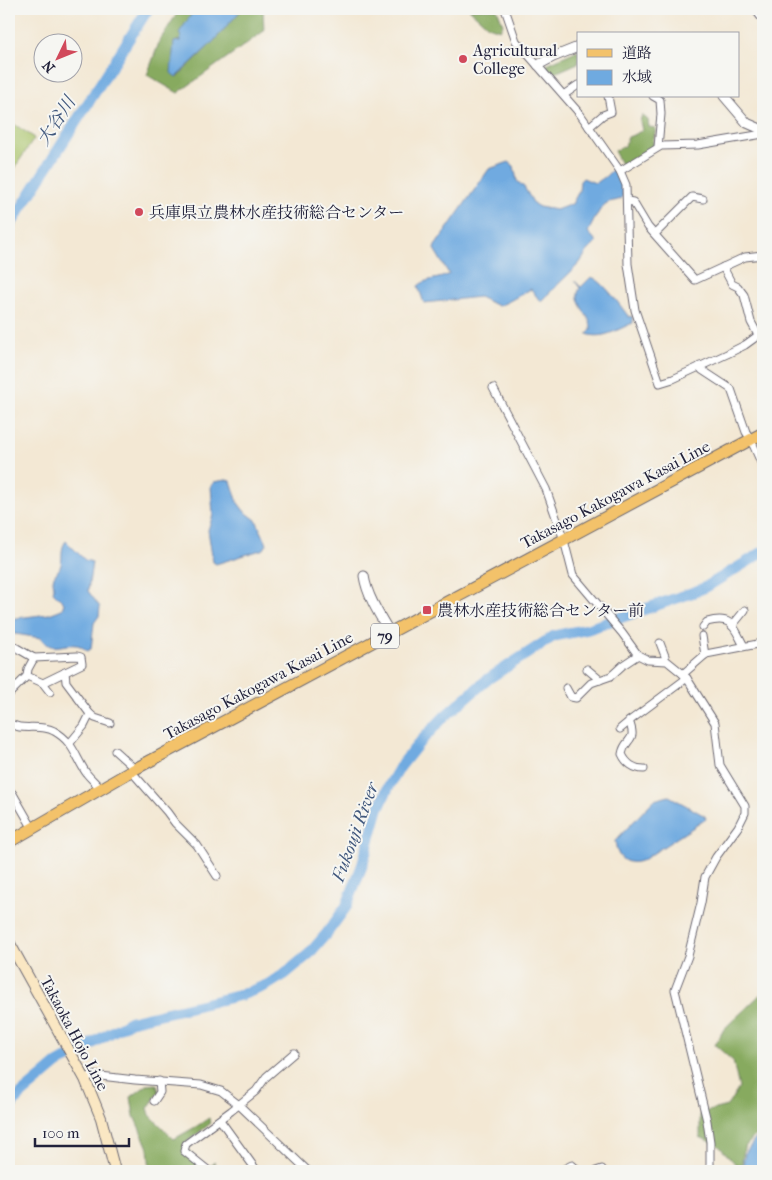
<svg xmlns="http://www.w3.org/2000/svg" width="772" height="1180" font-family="'IM FELL French Canon','Noto Serif JP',serif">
<rect width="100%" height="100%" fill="#f6f6f2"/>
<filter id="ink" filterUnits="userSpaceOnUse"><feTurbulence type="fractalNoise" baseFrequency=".02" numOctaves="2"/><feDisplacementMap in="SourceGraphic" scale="10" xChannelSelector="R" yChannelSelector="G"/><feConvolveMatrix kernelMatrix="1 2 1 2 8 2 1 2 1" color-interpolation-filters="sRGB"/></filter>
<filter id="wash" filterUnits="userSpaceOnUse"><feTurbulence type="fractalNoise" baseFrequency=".0096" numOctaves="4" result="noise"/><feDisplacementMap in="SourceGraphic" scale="20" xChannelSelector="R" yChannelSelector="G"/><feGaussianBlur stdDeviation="1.12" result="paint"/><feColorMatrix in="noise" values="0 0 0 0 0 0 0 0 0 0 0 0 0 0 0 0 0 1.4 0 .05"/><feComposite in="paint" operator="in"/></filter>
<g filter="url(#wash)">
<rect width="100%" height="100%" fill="#f3e8d4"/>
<!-- green -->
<path fill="#aac46a" stroke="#667352" d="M9,121L32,136L34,139L9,176Z"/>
<!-- forest -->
<g fill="#87aa5e" stroke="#54664c">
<path d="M180,9H195L180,40L174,42L177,77L212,43L242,9H263L264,31L178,93L147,75L160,40Z"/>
<path d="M469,9H497L503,24L500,30L488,26Z"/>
<path d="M578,50V63L553,74L548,70L547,64Z"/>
<path d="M642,115L648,120L649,127L656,128L653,143L655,146L622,166L614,151L625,146L628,137L636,134L642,130L640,121Z"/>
<path d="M763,992V1127L744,1148L741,1170L719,1146L700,1137V1113L727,1106L739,1088L733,1061L715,1045L724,1029Z"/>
<path d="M157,1084L159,1092L148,1108L150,1115L174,1139L197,1126L209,1118L211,1123L183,1145L207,1171L214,1162L218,1168L216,1171H150L148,1148L134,1116L131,1097L147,1085Z"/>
</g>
<!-- water -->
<g fill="#6faae0" stroke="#48668e">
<path d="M195,9H242L212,43L176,77L171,73L174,42L180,41L181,37L179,33Z"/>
<path d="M509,162L514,166L517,181L524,187L534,204L539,207L556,210L572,204L579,191L580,181L583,178L595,183L605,177L613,169L622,187L623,197C618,202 612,200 607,203C600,206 592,225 588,232L597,242L587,252L579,264L542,300L540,301L531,289C519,295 510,302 498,306L479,297L424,303L418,286C427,278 439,280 449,274L434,249L435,246L489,169Z"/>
<path d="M591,277C603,280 621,307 629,317L632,316L633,323C618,329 603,340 587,334L591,330C593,316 571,303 580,288L575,281L581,287Z"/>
<path d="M226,480L231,481L238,503L244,511L256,520L267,544L264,549L216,564L213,562L208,530L213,515L211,486L214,482Z"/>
<path d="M66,541L85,560L92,562L88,591L100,607L99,616L94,623L91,649L87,651C83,648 80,645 76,645C62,643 51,653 41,638L9,633V619L49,614L62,609L64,603L53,592C55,587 53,584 53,579C54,574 60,570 61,565C63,555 60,549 66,541Z"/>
<path d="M669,796L705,816L706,819L649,856C640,864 624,866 618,853C616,850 616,844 615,841L654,800Z"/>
<path d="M763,1129V1171H742L745,1153Z"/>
</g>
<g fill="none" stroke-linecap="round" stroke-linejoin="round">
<!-- river -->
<g stroke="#6faae0" stroke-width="11">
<path d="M9,227L148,9"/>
<path d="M9,1109L18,1097L57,1064L131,1021L241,995L267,985L285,974L309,954L327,933L346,907L362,866L378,809L389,786L400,767L419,743L445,716L488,679L554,636L588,629L694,592L706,587L763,552"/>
</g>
</g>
</g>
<g filter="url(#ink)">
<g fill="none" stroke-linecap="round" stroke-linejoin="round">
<!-- minor casing -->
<g stroke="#6b6771" stroke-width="9">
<g id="minor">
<path d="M505,9L516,41L580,114L620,171L626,185L628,264L635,310L660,383L673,379L727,354L745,345L763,332"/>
<path d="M565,94L578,85"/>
<path d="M653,96L660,100L661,114L658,147"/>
<path d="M589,127L603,115L611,112L608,96"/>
<path d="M620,171L661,146L698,145L763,134"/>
<path d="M627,201L633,202L648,227L695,280L745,257L763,255"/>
<path d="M655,234L692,197L703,199"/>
<path d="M723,267L732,284L738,287L744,295L751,322L758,335"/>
<path d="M700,366L702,370L731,389L746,432L751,440L763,467"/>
<path d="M493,388L546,489L564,540L573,575L622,633L638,655L648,660L667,661L683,674L688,680L715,723L720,765L745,806V813L738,827L716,857L705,877L701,903L688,956L675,990L707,1121L710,1142V1171"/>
<path d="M732,626L745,610"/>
<path d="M703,627L707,622C732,615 733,626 744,646"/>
<path d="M702,636L705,655"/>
<path d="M660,643L665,656V660"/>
<path d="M9,648L15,647L34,658L77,656L81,657L82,664L43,683L27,676"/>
<path d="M587,669L600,680"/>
<path d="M65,672L66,682L90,714L95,718L110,723"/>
<path d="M683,674L706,654L763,643"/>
<path d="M43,683L50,692"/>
<path d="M566,688L571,697L576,698L591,683L611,676L623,665L638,655"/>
<path d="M9,694L27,676L28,669L34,658"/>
<path d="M629,721C638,743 625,737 622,754C626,763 634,769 644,769"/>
<path d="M9,723C22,732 38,723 54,731C74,742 75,757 87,774C91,779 96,783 100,788"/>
<path d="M620,729L632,719L687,678"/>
<path d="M70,743L84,726L90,714"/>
<path d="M115,751L135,769"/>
<path d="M131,771L167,812L175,823L197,845L217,876"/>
<path d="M9,790L13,794L33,829"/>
<path d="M85,1079L92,1075L135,1080L201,1085L221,1091L239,1105L308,1171"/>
<path d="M154,1101L160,1092L159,1081"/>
<path d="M220,1120L257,1171"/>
<path d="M209,1171L184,1151L186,1144L231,1111L256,1091L266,1077L294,1053"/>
<path d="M560,1171L572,1165L579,1171"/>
<path d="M596,1171L602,1169L603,1171"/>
</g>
</g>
<!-- tertiary casing -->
<g stroke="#6b6771" stroke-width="11">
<g id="tertiary">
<path d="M756,9L763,18"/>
<path d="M538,65L553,57L578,47"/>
<path d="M724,96L747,123L763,130"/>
<path d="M364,576C367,596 380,616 390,633"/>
</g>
</g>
<!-- secondary casing -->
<g stroke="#6b6771" stroke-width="12">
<path id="secondary" d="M9,942L85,1079L101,1118L115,1171"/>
</g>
<!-- primary casing -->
<g stroke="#6b6771" stroke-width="13">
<path id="primary" d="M9,842L135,769L763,433"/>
</g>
<!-- minor -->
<use href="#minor" stroke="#fff" stroke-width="7"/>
<!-- tertiary -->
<use href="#tertiary" stroke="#fff" stroke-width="9"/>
<!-- secondary -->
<use href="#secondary" stroke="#fae7c3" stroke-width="10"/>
<!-- primary -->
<use href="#primary" stroke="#f3c26a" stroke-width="11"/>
</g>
</g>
<!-- markers -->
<g fill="#d1495b" stroke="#f6f6f2" stroke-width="2">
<circle cx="463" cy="59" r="5"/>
<circle cx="139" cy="212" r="5"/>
<rect x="422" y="605" width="10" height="10" rx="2.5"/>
</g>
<g text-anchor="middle" stroke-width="4" stroke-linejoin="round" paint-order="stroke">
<!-- shield labels -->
<rect fill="#f6f6f2" stroke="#626272" stroke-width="1" x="371" y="623.5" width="28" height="25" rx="4"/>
<g font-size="15" font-weight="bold" fill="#22223b">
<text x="385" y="641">79</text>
</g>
<!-- poi labels -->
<g font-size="16" fill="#22223b" stroke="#f6f6f2" text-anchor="start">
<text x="473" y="56">Agricultural<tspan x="473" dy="18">College</tspan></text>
<text x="149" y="218">兵庫県立農林水産技術総合センター</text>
<text x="437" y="616">農林水産技術総合センター前</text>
</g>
<!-- street labels -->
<g font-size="16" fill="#22223b" stroke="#f6f6f2">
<text transform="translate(615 494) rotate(-28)" y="6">Takasago Kakogawa Kasai Line</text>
<text transform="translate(258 685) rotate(-28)" y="6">Takasago Kakogawa Kasai Line</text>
<text transform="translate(75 1033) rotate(62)" y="6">Takaoka Hojo Line</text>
</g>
<!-- water labels -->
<g font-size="18" font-style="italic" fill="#41587d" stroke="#f6f6f2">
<text transform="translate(56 121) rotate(-57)" y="6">大谷川</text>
<text transform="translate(355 832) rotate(-70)" y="6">Fukouji River</text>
</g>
</g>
<!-- margin -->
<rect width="772" height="1180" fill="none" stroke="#f6f6f2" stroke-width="30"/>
<!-- legend -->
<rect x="577" y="32" width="162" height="65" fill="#f6f6f2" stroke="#a1a1a9"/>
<rect x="587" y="49" width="25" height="8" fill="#f3c26a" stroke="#a1a1a9"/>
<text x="622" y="58" font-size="15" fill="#22223b">道路</text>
<rect x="587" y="70" width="25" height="15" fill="#6faae0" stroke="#a1a1a9"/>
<text x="622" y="82" font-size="15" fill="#22223b">水域</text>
<!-- north arrow -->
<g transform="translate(58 58) rotate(227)"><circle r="24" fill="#f6f6f2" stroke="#a1a1a9"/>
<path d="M0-4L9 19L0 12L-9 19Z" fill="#d1495b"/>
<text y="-8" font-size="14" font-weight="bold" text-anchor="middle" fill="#22223b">N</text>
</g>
<!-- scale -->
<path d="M35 1138v8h94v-8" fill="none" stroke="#22223b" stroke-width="2.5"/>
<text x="42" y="1138" font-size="15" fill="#22223b" stroke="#f6f6f2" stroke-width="4" paint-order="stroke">100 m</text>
</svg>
